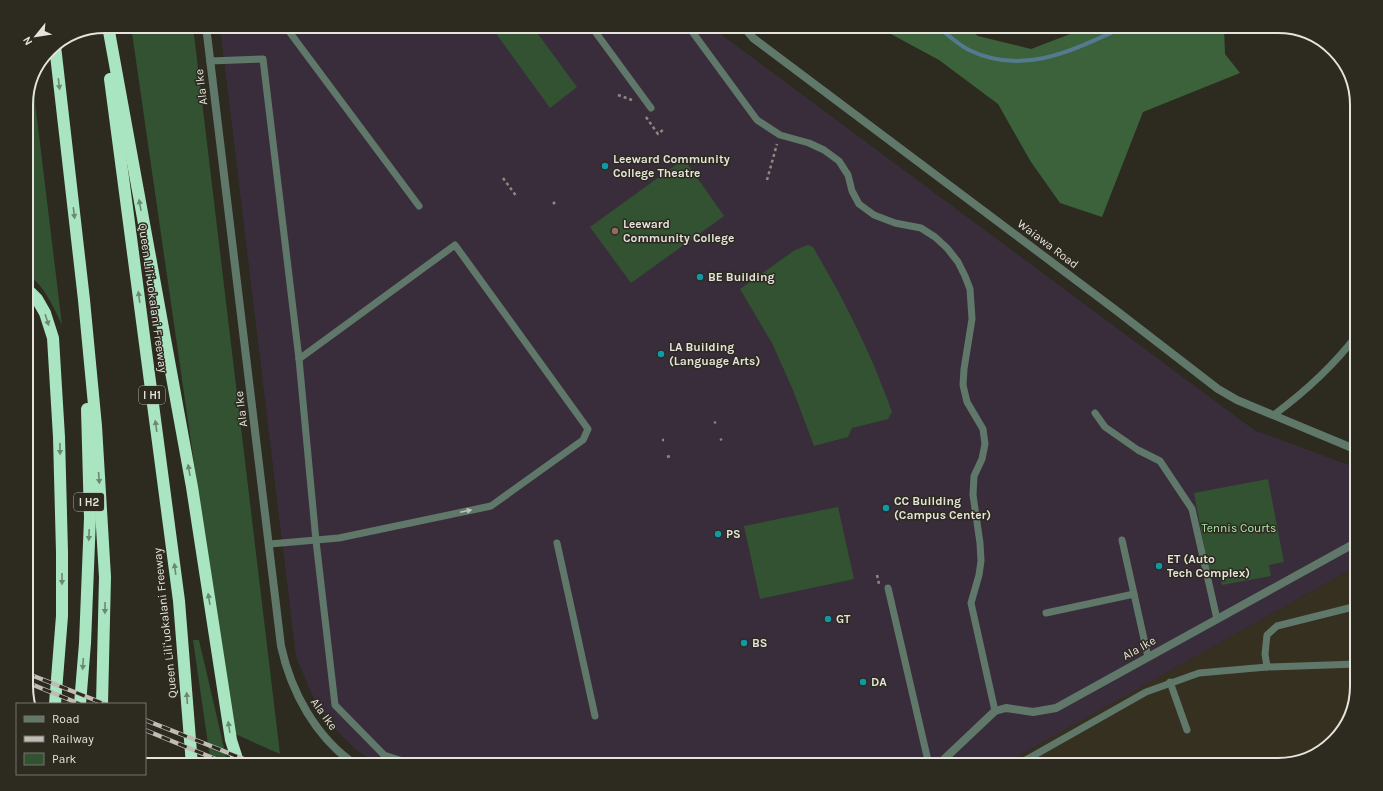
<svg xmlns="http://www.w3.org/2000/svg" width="1383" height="791" font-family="Karla,sans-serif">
<rect width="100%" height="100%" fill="#2d2a20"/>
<!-- built -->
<path fill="#35301f" d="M1357,566V686L1346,725L1317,754L1278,765H1002Z"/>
<!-- education -->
<path fill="#392d3b" d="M220,26H715L718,32L1254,430L1357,468V566L1002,765H378L355,749L328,722L311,692L296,657Z"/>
<!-- green -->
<g fill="#325231">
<path d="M131,26H193L280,754L233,733Z"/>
<path d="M503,26H532L577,87L550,108L495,32Z"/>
<path d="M32,77L62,325C54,308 44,284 26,274V101Z"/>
<path d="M684,159L724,216L631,283L590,227Z"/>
<path d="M808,245L813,247L817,254C847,305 872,356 892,412L888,419L852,428L848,437L814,446L793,390L772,343L740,289L795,250Z"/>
<path d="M1268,479L1284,562L1269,565L1271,576L1222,585L1220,576L1210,578L1194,493Z"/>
<path d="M838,507L854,579L760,599L744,526Z"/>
<path d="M193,640H199L228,765H211Z"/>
</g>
<!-- forest -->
<path fill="#3b623a" d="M876,26H964L978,36L1031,49L1091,26H1224L1225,54L1240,73L1143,112L1102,217L1060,203L1031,162L998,104L939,60Z"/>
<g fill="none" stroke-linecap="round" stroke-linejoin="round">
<!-- stream -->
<path stroke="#547a8f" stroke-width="4" d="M937,26C947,34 957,44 969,50C1024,77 1075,49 1126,26"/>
<!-- path -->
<g stroke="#8b8980" stroke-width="2.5" stroke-dasharray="3 3" stroke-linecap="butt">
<path d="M618,95L632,100"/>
<path d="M646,117L658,134L664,129"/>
<path d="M503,178L517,197"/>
<path d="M767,180L777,144"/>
<path d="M553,204L555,202"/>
<path d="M714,423L716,422"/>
<path d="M662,440H664"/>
<path d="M720,440L722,439"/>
<path d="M667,457L670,456"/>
<path d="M877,575L879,584"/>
</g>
<!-- service -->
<g stroke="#607869" stroke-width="7">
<path d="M591,26L651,108"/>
<path d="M688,26L757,120L780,135L809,143L824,150L839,161L848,175L852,191L859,204L874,215L895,223L921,228L935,237L947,248L958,262L965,276L970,289L972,319L964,369L963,385L967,402L983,429L985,444L982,459L974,476L973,495L980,543L981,561L979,575L971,603L995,711"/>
<path d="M288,30L419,206"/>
<path d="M210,61L263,59L299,359L316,541L335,705L384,755L415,765"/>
<path d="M1095,413L1105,427L1138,450L1160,461L1192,509L1217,619"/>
<path d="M1275,414C1306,391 1334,365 1357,335"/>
<path d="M1122,540L1148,657"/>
<path d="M557,543L595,716"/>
<path d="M270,544L339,538L491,506L583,440L588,429L455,245L299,359"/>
<path d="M888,588L929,765"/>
<path d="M1046,613L1134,594"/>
<path d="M1267,667L1265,654L1267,635L1277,626L1357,606"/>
<path d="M1170,682L1187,730"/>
<path d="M1199,762L1201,765"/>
<path d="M1017,765L1146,692L1199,673L1267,667L1357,664"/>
</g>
<!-- minor -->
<g stroke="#607869" stroke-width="8">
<path d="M206,26L281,646C291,692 316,738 356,765"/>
<path d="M743,26L753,38L1113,308L1218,389L1237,400L1357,450"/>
<path d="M938,765L995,711L1006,708L1033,712L1056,708L1357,542"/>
</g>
<!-- motorway -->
<g stroke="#a9e5c1" stroke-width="12">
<path d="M108,26L192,487L231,740L239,765"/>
<path d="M55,46L84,300L96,426L105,577L102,704"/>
<path d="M110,79L179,601L192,765"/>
<path d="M26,288L37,299L45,313L53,338L59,437L62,552V616L55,704"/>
<path d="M80,704L85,643L90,518L87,409"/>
</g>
<!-- rail casing -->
<g stroke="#bfbdb5" stroke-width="4.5">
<g id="rail">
<path d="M26,673L105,704"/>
<path d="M26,682L80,704"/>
<path d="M145,720L259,765"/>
<path d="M145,730L230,765"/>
</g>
</g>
<!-- rail -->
<use href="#rail" stroke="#2d2a20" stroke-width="3" stroke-dasharray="9" stroke-linecap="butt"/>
</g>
<!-- one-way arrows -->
<defs><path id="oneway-solid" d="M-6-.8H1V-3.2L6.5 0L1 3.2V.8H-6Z"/></defs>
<g fill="#6b8870">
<use href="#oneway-solid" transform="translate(59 84) rotate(83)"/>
<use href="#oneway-solid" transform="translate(140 205) rotate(-100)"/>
<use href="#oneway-solid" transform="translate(74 213) rotate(83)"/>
<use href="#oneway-solid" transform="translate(139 297) rotate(-98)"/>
<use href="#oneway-solid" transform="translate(47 320) rotate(72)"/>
<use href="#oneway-solid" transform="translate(156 426) rotate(-98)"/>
<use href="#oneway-solid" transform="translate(60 449) rotate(89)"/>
<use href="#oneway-solid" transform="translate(189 470) rotate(-100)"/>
<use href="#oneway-solid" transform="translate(99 478) rotate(86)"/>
<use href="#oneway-solid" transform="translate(89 535) rotate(92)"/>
<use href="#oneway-solid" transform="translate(175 569) rotate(-98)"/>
<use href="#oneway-solid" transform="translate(62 579) rotate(90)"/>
<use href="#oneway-solid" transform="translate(209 599) rotate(-99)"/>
<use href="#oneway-solid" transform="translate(105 608) rotate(91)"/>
<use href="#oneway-solid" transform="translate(83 664) rotate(94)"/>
<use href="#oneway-solid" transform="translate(187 698) rotate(-94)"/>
<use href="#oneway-solid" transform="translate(229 727) rotate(-99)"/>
</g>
<use fill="#bdc3ba" href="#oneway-solid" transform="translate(466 511) rotate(-12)"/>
<!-- markers -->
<g fill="#0f9aa8" stroke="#2d2a20" stroke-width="1.5">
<circle cx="605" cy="166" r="4"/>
<circle cx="700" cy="277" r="4"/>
<circle cx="661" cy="354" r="4"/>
<circle cx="886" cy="508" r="4"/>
<circle cx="718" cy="534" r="4"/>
<circle cx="1159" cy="566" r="4"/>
<circle cx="828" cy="619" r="4"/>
<circle cx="744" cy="643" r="4"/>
<circle cx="863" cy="682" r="4"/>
</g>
<circle fill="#8d6e63" stroke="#2d2a20" stroke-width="1.5" cx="615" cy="231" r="4"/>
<g text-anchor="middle" stroke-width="3" stroke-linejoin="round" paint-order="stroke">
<!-- shield labels -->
<g fill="#2d2a20" stroke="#aeaca4" stroke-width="1">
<rect x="139" y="386" width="26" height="18" rx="3"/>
<rect x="74" y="493" width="30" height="18" rx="3"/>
</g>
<g font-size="11" font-weight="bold" fill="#e5e3dc">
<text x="152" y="399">I H1</text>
<text x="89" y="506">I H2</text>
</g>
<!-- street labels -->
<g font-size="12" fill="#e5e3dc" stroke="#2d2a20">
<text transform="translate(201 87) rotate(-97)" y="4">Ala Ike</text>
<text transform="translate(1048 244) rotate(37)" y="4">Waiawa Road</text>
<text transform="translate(153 298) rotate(82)" y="4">Queen Liliʻuokalani Freeway</text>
<text transform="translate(241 409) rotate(-97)" y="4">Ala Ike</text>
<text transform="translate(165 623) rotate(-96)" y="4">Queen Liliʻuokalani Freeway</text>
<text transform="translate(1139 648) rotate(-29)" y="4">Ala Ike</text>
<text transform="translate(324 714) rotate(54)" y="4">Ala Ike</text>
</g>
<!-- poi labels -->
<g font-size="12" font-weight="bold" fill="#e5e3dc" stroke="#2d2a20" text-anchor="start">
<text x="613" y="163">Leeward Community<tspan x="613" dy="14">College Theatre</tspan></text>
<text x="623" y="228">Leeward<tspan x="623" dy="14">Community College</tspan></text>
<text x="708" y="281">BE Building</text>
<text x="669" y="351">LA Building<tspan x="669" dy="14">(Language Arts)</tspan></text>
<text x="894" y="505">CC Building<tspan x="894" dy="14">(Campus Center)</tspan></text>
<text x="726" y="538">PS</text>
<text x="1167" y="563">ET (Auto<tspan x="1167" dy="14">Tech Complex)</tspan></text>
<text x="836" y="623">GT</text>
<text x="752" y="647">BS</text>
<text x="871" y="686">DA</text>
</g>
<!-- park labels -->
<g font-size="12" fill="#abe9a8" stroke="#2d2a20">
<text x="1239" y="532">Tennis Courts</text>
</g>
</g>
<!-- crop -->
<path d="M0 0H1383V791H0ZM105 33H1278A72 72 0 0 1 1350 105V686A72 72 0 0 1 1278 758H105A72 72 0 0 1 33 686V105A72 72 0 0 1 105 33Z" fill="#2d2a20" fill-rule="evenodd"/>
<path fill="none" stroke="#e5e3dc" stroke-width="2" d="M105 33H1278A72 72 0 0 1 1350 105V686A72 72 0 0 1 1278 758H105A72 72 0 0 1 33 686V105A72 72 0 0 1 105 33Z"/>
<!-- legend -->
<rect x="16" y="703" width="130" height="72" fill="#2d2a20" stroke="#77746b"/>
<rect x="24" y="716" width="20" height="6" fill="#607869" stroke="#77746b"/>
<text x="52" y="723" font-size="12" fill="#e5e3dc">Road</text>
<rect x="24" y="736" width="20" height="6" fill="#bfbdb5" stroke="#77746b"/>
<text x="52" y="743" font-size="12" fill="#e5e3dc">Railway</text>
<rect x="24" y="753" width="20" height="12" fill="#325231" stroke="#77746b"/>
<text x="52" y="763" font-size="12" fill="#e5e3dc">Park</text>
<!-- north arrow -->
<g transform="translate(36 36) rotate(240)" stroke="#2d2a20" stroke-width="3" paint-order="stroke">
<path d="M0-3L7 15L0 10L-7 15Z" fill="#e5e3dc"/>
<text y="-6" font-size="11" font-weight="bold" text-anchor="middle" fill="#e5e3dc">N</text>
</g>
</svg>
